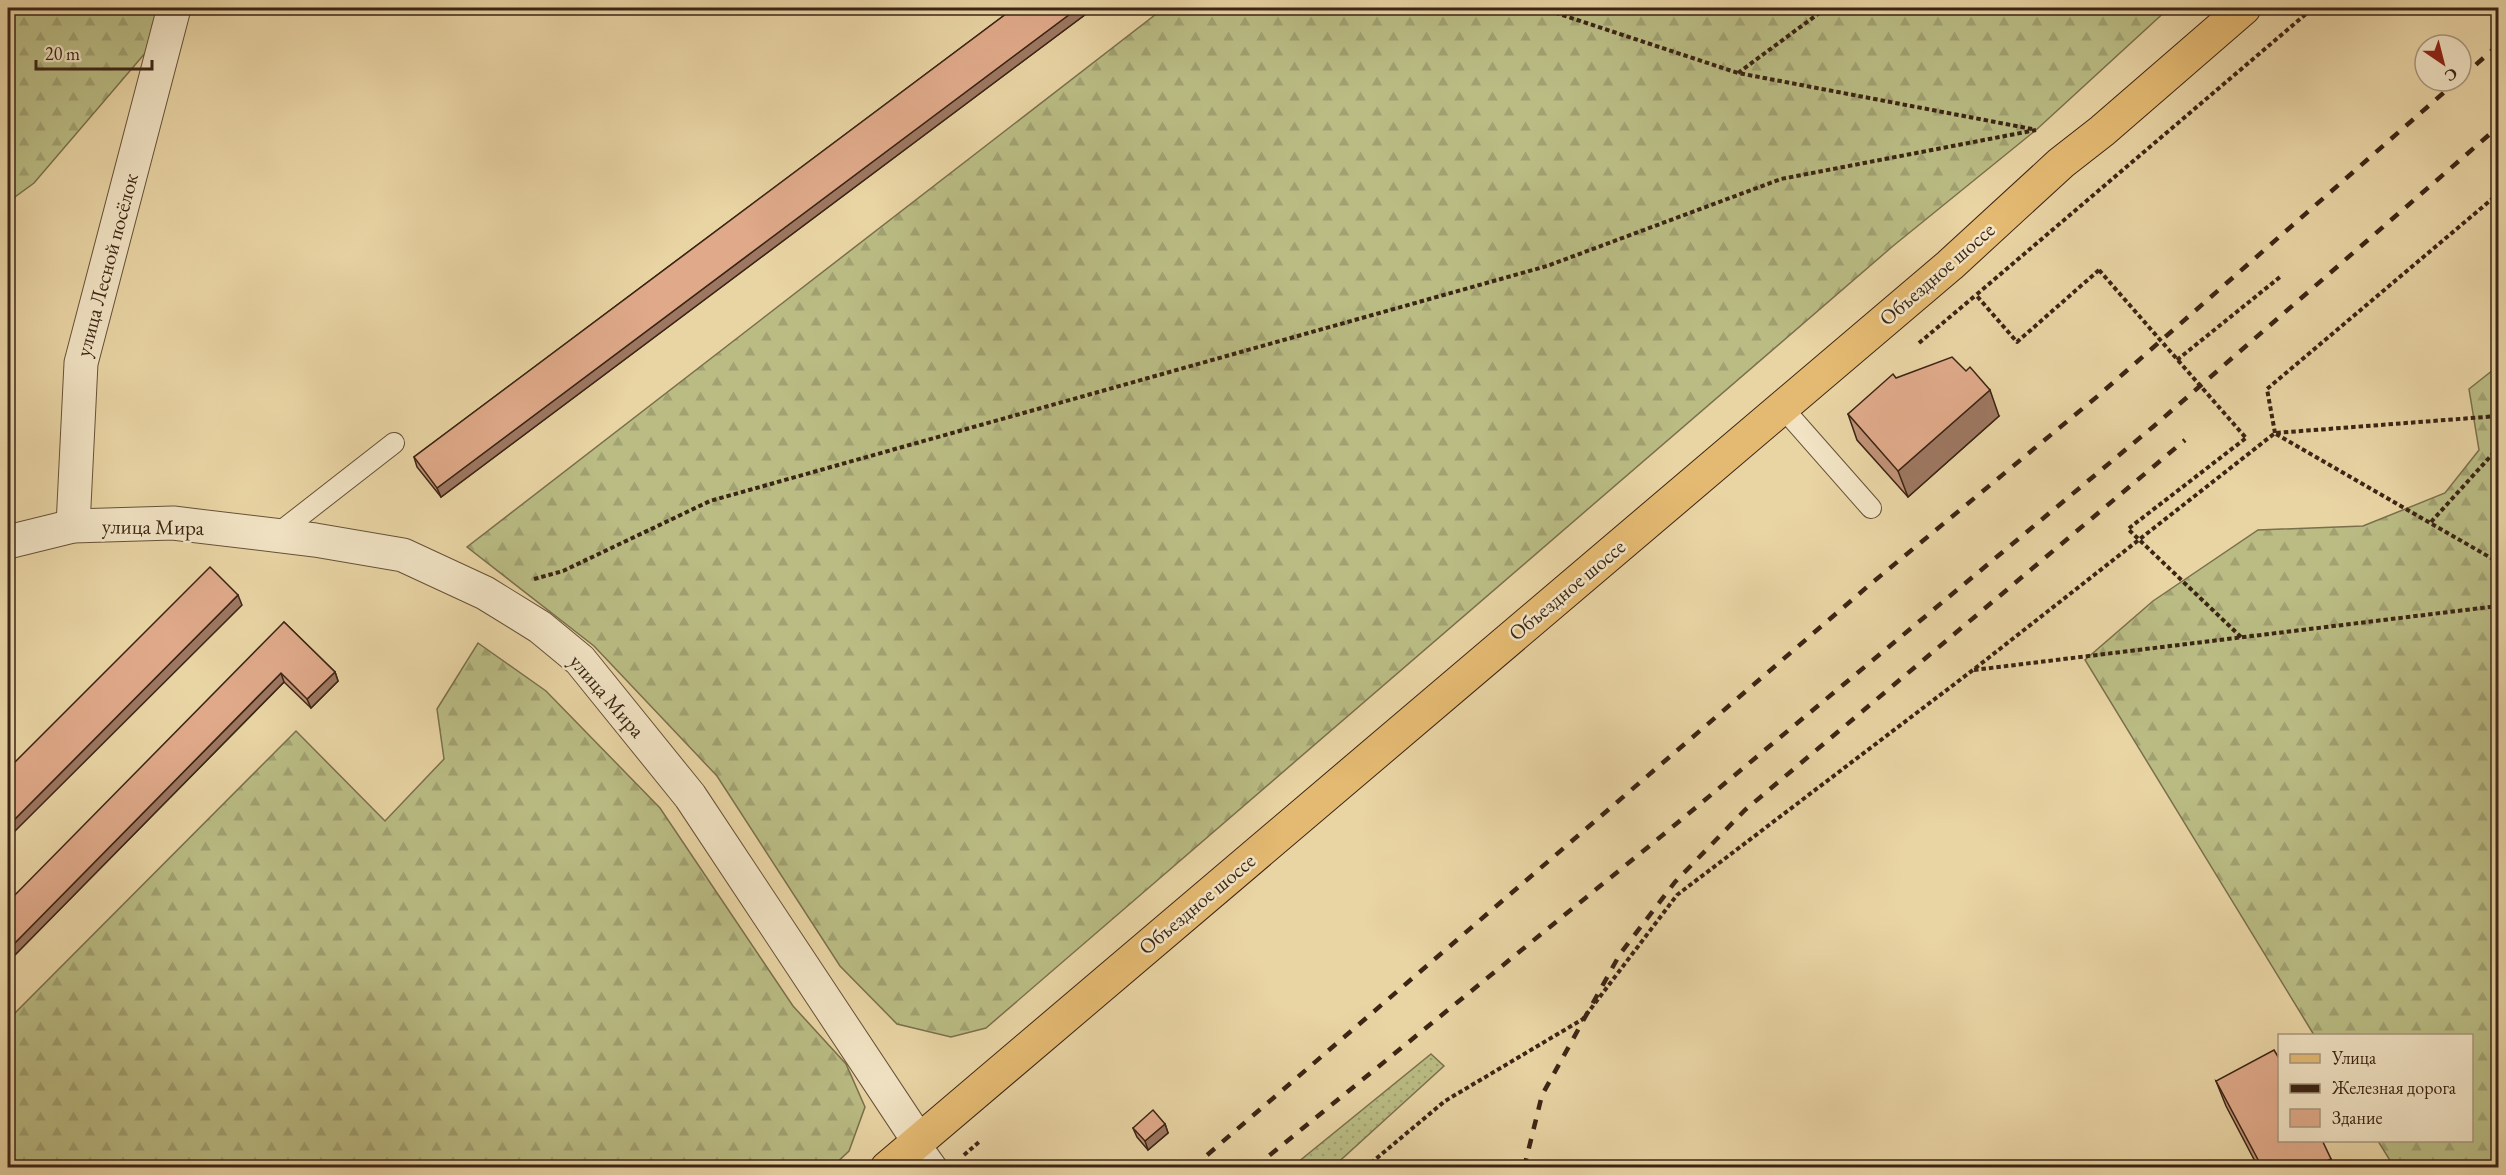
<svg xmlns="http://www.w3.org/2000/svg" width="2506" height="1175" font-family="'EB Garamond',serif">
<defs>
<pattern id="grass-dots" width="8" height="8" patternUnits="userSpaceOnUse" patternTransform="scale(1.5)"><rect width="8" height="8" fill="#babc84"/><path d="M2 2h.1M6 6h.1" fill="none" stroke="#a1a171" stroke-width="1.8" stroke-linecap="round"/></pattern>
<pattern id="forest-firs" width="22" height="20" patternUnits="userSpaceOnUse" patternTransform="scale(1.5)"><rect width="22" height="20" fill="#babc84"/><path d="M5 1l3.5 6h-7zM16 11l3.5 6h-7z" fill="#a1a171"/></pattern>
</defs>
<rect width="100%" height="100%" fill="#e9d4a4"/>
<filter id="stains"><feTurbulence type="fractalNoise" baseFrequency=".00333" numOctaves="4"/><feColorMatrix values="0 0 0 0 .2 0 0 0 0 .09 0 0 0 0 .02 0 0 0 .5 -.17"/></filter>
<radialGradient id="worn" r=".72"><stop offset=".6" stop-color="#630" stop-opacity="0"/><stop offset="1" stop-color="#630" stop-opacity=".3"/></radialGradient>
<!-- grass -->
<path fill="url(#grass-dots)" stroke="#7a704c" stroke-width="1.5" d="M1431,1054L1444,1066L1333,1167H1292Z"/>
<!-- forest -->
<g fill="url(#forest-firs)" stroke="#7a704c" stroke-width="1.5">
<path d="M8,8H191L170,24L34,183L8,202Z"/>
<path d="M1164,8H2169L2036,130L1893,246L986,1028L951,1037L897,1024L840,966L717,776L594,646L467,547Z"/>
<path d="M2498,366V1167H2394L2378,1141L2472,1140V1036L2314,1035L2085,660L2153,601L2258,530L2363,526L2445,493L2479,450L2469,389Z"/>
<path d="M478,643L546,691L660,808L793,1006L846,1064L865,1107L849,1151L831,1168L8,1167V1020L296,731L385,821L444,759L437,709Z"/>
</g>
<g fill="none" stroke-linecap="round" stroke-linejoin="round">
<!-- lane casing -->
<g stroke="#665138" stroke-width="22">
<g id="lane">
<path d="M1782,407L1871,508"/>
<path d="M276,535L394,443"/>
<path d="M918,1140L938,1168"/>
</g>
</g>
<!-- street casing -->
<g stroke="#665138" stroke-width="35">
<g id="street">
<path d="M73,526L81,363L174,8"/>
<path d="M8,542L73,526L173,523L315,540L403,555L485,593L540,627L580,660L690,796L918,1140"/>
</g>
</g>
<!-- primary casing -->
<g stroke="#3b2514" stroke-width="35">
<path id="primary" d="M887,1168L1950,265L2061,163L2102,131L2244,8"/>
</g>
<!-- path -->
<g stroke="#3b2514" stroke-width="4" stroke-dasharray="4.5 3" stroke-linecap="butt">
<path d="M1541,8L1738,73L2032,129"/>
<path d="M1738,73L1826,8"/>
<path d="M2099,270L2017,342L1976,295L2313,8"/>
<path d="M1919,343L1976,295"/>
<path d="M2177,360L2280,277"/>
<path d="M2275,433L2267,389L2498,194"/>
<path d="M2276,434L2498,562"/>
<path d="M2431,522L2498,448"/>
<path d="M534,579L563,571L710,501L1547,266L1781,179L2036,130"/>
<path d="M2241,637L2128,529L2246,438"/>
<path d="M1974,670L2498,606"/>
<path d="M964,1155L979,1142"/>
<path d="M1365,1168L1445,1101L1583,1019L1677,895L1973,670L2275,433L2498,416"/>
</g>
<!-- lane -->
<use href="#lane" stroke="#f1e3c4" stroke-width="20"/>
<!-- street -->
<use href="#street" stroke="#f1e3c4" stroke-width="33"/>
<!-- primary -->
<use href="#primary" stroke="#e4ba72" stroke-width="33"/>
<!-- rail -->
<g stroke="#3b2514" stroke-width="4.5" stroke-dasharray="10 10" stroke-linecap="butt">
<path d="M2461,78L2498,45"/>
<path d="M1192,1168L1867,587L2099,395L2457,81"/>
<path d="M1254,1168L1664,834L2154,426L2498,127"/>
<path d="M1524,1168L1542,1095L1620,954L1675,882L1745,810L2185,440"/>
</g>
<!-- path-bridge -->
<path stroke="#3b2514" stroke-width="4" stroke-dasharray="4.5 3" stroke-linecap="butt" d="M2099,270L2246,438"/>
</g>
<!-- wall -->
<g fill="#c19277" stroke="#3b2514" stroke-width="1.5">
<path d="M1014,8H1094L441,497L417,467L414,457Z"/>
<path d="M1896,378L1999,416L1908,497L1857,440L1848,414Z"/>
<path d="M284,622L335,672L338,681L311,708L284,682L8,962Z"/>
<path d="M2216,1081L2331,1159L2334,1167H2258L2226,1106Z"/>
<path d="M1165,1124L1168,1133L1148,1150L1137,1137L1133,1128Z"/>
</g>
<!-- shaded-wall -->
<g fill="#9d7761" stroke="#3b2514" stroke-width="1.5">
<path d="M1078,8H1094L441,497L437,488Z"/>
<path d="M1990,390L1999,416L1908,497L1898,471Z"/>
<path d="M238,595L242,605L8,838V826Z"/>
<path d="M335,672L338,681L311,708L307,699Z"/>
<path d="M281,673L284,682L8,962V950Z"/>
<path d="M1165,1124L1168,1133L1148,1150L1145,1141Z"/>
</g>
<!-- building -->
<g fill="#e0aa8a" stroke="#3b2514" stroke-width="1.5">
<path d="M1014,8H1078L437,488L414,457Z"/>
<path d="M1952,357L1966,371L1970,367L1990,390L1898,471L1848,414L1893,374L1896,378Z"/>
<path d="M210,567L238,595L8,826V769Z"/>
<path d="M284,622L335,672L307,699L281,673L8,950V902Z"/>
<path d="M2274,1050L2280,1060V1140H2322L2331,1159L2315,1167H2262L2216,1081Z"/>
<path d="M1153,1110L1165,1124L1145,1141L1133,1128Z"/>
<path d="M1040,1164L1043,1167H1036Z"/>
</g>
<g text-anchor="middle" stroke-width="5" stroke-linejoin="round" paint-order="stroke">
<!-- street labels -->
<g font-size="21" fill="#3b2514" stroke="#f1e3c4">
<text transform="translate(107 265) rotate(-75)" y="7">улица Лесной посёлок</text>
<text transform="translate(1937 274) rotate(-41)" y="7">Объездное шоссе</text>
<text transform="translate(153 527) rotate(1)" y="7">улица Мира</text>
<text transform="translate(1567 590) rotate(-40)" y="7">Объездное шоссе</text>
<text transform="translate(607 696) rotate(49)" y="7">улица Мира</text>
<text transform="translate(1197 904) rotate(-40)" y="7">Объездное шоссе</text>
</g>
</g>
<!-- margin -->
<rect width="2506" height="1175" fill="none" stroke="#e9d4a4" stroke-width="30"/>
<rect x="9" y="9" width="2488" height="1157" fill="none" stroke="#3b2514" stroke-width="3"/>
<rect x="15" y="15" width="2476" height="1145" fill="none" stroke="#3b2514" stroke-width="1.5"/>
<!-- legend -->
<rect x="2278" y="1034" width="195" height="108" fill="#f1e3c4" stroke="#a8977e" stroke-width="1.5"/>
<rect x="2290" y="1054" width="30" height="9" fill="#e4ba72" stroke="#a8977e" stroke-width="1.5"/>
<text x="2332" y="1064" font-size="18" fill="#3b2514">Улица</text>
<rect x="2290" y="1084" width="30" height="9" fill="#3b2514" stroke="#a8977e" stroke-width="1.5"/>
<text x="2332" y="1094" font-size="18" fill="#3b2514">Железная дорога</text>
<rect x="2290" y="1109" width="30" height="18" fill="#e0aa8a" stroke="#a8977e" stroke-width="1.5"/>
<text x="2332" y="1124" font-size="18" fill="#3b2514">Здание</text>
<!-- north arrow -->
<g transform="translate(2443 63) rotate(145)"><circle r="28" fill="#f1e3c4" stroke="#a8977e" stroke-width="1.5"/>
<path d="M0-4.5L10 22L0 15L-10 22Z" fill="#8f2418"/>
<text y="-9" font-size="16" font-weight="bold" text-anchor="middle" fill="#3b2514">С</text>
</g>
<!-- scale -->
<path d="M36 60v9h116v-9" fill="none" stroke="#3b2514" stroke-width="3"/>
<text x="45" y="60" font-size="18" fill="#3b2514" stroke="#f1e3c4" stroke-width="4.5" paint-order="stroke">20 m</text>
<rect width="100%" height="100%" filter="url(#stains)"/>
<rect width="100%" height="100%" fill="url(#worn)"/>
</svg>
